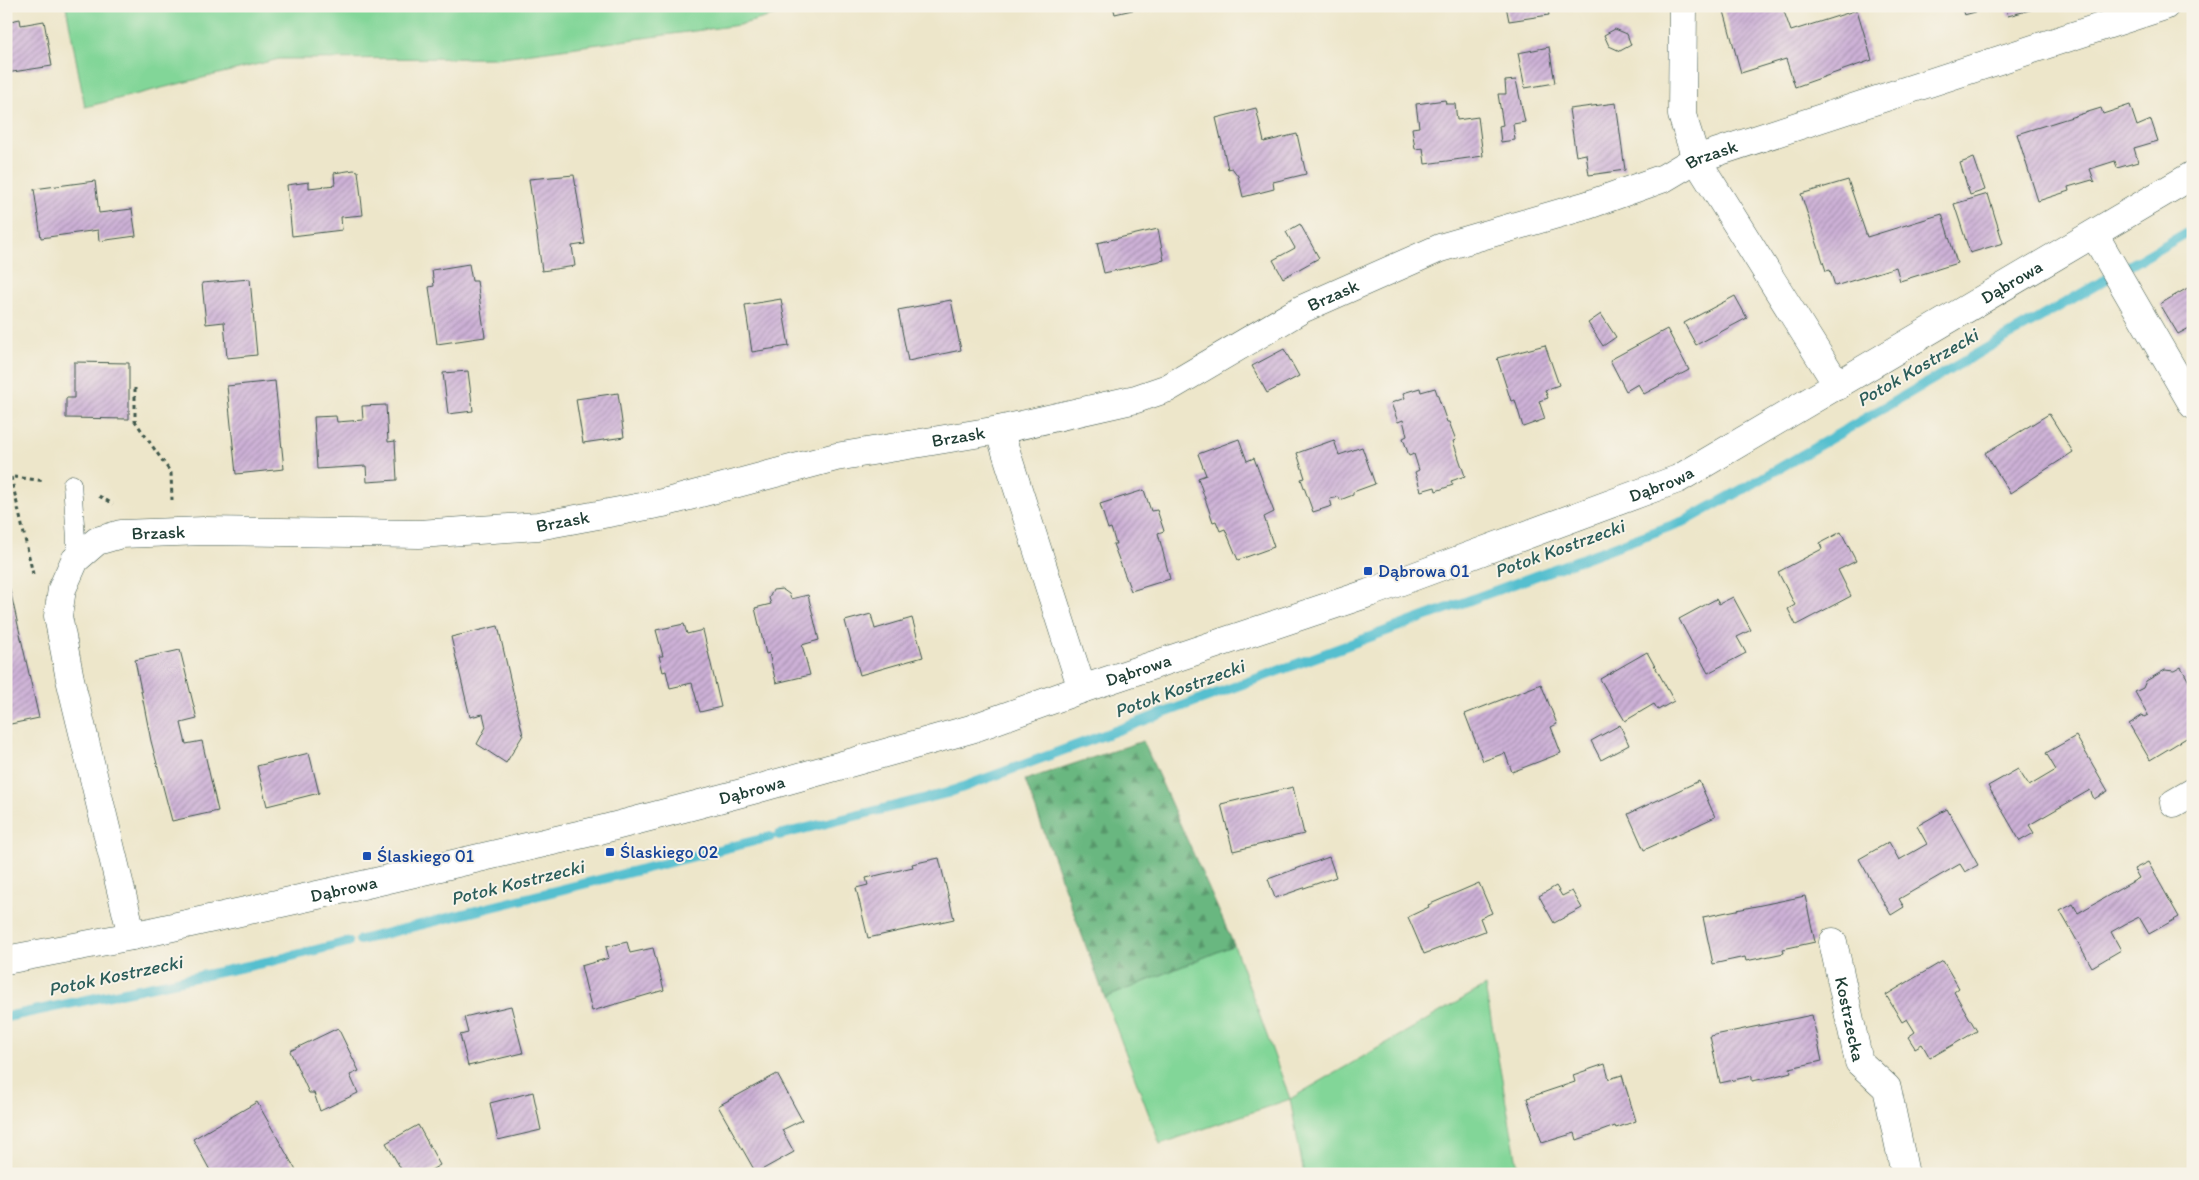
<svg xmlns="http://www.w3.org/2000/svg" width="2199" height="1180" font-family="Itim,sans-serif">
<defs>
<pattern id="forest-firs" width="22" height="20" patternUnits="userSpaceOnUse" patternTransform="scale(1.25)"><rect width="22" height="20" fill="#69b780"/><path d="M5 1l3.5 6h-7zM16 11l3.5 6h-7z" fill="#56966a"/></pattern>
<pattern id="building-hatch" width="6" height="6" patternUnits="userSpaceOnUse" patternTransform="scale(1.25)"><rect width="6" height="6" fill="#cdb1d7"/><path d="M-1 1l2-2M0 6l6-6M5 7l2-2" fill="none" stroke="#a691af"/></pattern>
</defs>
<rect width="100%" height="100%" fill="#f7f3e8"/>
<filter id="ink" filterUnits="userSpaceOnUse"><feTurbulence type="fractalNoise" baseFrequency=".02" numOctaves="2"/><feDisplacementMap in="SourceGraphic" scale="10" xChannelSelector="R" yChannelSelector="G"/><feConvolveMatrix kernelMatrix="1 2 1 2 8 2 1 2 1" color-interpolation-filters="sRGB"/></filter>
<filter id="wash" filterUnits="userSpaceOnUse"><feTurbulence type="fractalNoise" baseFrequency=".0096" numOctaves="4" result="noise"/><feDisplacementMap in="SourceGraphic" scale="20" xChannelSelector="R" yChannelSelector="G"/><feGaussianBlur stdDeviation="1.12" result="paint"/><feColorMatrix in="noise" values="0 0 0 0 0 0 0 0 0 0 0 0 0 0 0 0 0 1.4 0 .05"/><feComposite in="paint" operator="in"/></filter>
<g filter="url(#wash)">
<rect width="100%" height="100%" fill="#ede6ca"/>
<!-- green -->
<g fill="#82d698" stroke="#508a66">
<path d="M66,6H808L739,25L495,58L279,59L85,107Z"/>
<path d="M1234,945L1290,1099L1485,986L1519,1174H1304L1290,1099L1160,1144L1105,998Z"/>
</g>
<!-- forest -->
<path fill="url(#forest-firs)" stroke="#447a5a" d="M1143,741L1234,945L1105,998L1025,780Z"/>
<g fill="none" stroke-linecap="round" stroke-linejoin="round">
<!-- stream -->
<g stroke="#54bfcf" stroke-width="10">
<path d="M779,835L947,793L1687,520L1745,488L2193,229"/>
<path d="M360,940L770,837"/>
<path d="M6,1017L276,960L348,942"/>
</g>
</g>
<g id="blocks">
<!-- building -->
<g fill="url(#building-hatch)">
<path d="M1113,6H1145V7L1115,14Z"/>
<path d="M1506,6H1547L1549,15L1509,21Z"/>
<path d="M1743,6H1782L1791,31L1857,10L1872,60L1795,87L1786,59L1741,73L1724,11Z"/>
<path d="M1961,6H1994V7L1964,15Z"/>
<path d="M2005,6H2041V7L2008,16Z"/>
<path d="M20,19L21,25L44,21L52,66L6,73V22Z"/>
<path d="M1615,29L1627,34L1631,45L1620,51L1609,46L1604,35Z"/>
<path d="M1549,47L1555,83L1525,88L1518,53Z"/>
<path d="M1516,80L1525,122L1513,124L1515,140L1501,142L1499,126L1503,125L1498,94H1506L1505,81Z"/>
<path d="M1445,100L1446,104H1455L1457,120L1478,117L1483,156L1425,164L1423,148L1415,149L1412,128L1419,127L1416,104Z"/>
<path d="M1616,103L1625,170L1589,175L1586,154L1576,156L1569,109Z"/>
<path d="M2130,105L2137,126L2151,120L2158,141L2134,148L2138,162L2117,168L2115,161L2090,169L2095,183L2092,180L2068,187L2069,191L2038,201L2017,134L2101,108L2103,114Z"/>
<path d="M1256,108L1264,142L1297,134L1306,174L1273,182L1274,189L1243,197L1238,176L1232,168L1228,169L1216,118Z"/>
<path d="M1974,158L1985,190L1970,195L1960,163Z"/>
<path d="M354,170L358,171L363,215L341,217L342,230L292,236L287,185L309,182V188L335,185L334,173Z"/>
<path d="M574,175L585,244L572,246L575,266L542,271L529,179Z"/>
<path d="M1848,180L1867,237L1942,214L1957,263L1900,281L1896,267L1835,286L1830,270L1826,271L1801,194Z"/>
<path d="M95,181L99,213L132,209L136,236L99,241L98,230L41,238L34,189Z"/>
<path d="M1988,194L2003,243L1970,253L1954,204Z"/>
<path d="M1300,224L1319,258L1283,278L1273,260L1295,248L1286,232Z"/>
<path d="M1158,229L1164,260L1104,273L1097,243Z"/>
<path d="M469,264L472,281H477L485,337L437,344L429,287L434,286L432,270Z"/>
<path d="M250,279L257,355L227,358L224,322L206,324L202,283Z"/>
<path d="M2191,286L2193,326L2178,334L2160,304Z"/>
<path d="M1735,296L1747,318L1696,345L1684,323Z"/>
<path d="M781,299L789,346L752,352L745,305Z"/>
<path d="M951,300L961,350L908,361L898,310Z"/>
<path d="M1601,314L1616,337L1603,346L1588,323Z"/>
<path d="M1667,329L1689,370L1644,394L1638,384L1626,391L1610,360Z"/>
<path d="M1545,345L1559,385L1545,390L1548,398L1539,401L1545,419L1523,427L1515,400L1511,401L1497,358Z"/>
<path d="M1284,349L1299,376L1267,393L1252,366Z"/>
<path d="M74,362L129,363V419L66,418V398H74Z"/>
<path d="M468,371L473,411L448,414L443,373Z"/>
<path d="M275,381L284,469L236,474L227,386Z"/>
<path d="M1420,388L1421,392L1435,388L1447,422H1449L1456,440L1453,441L1465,476L1451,481L1453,485L1436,491L1435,487L1421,491L1415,472L1419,470L1414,454L1409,456L1403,438L1407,436L1403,420L1398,422L1391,403L1405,398L1403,393Z"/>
<path d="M618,393L624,437L583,443L576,399Z"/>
<path d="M386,405L388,442L395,441L397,480L367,482L366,466L317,469L314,417L336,416L337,422L363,420L362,406Z"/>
<path d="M2049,414L2073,452L2010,493L1985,453Z"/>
<path d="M1239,439L1247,461L1254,458L1274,512L1264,517L1274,547L1238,560L1225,529L1220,531L1216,521L1213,522L1198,478L1206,475L1198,454Z"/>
<path d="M1334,440L1339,455L1362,447L1375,484L1353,492V495L1340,500L1339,497L1330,499L1332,506L1313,512L1301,479L1305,478L1297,453Z"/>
<path d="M1144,490L1151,511L1157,510L1164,531L1158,533L1170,579L1131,591L1113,544H1116L1111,528L1108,529L1100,504Z"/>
<path d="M1841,532L1856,561L1838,570L1851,596L1796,625L1788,609L1795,605L1778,572L1822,549L1820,543Z"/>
<path d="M6,572L39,718L6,725Z"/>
<path d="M782,589L789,594L791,599L808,595L819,640L802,645L810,675L776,683L769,653L766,654L755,608L771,604L769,598L773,590Z"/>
<path d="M1733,597L1751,630L1737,637L1746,653L1708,673L1679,619L1716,599L1719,604Z"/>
<path d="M871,614L875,629L912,618L923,657L860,675L845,621Z"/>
<path d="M684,624L687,634L703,630L721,707L700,712L692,683L670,688L666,671L663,672L659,656H663L656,630Z"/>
<path d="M498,626L523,735L506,763L477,744L486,727L483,714L470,717L451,637Z"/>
<path d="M180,650L197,719L181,723L186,744L202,741L218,811L172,821L151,741L135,660Z"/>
<path d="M1647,652L1674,701L1658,710L1654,704L1625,721L1600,679Z"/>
<path d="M2181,667L2193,689V734L2150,760L2129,724L2143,715L2144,717L2148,715L2135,692L2143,688L2146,681L2165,670L2174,671Z"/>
<path d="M1541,684L1557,724L1551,727L1561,753L1512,772L1505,753L1483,761L1465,714Z"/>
<path d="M1620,725L1629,745L1601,760L1591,741Z"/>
<path d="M2076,736L2108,791L2094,799L2090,790L2029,825L2034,833L2020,841L1988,786L2018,769L2029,786L2056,770L2046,753Z"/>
<path d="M309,753L319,793L267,806L257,766Z"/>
<path d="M1699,781L1715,817L1644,850L1628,814Z"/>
<path d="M1293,787L1304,834L1233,851L1221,804Z"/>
<path d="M1947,809L1978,865L1965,872L1960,864L1899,899L1904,907L1891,915L1859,859L1889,842L1899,860L1927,844L1917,826Z"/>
<path d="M1329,857L1336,877L1275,898L1268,879Z"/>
<path d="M939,858L954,919L868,938L856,888L868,885L866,878L913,867L912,864Z"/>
<path d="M2148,862L2179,917L2149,934L2139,917L2125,924L2111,932L2121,950L2092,967L2060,911L2073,904L2078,913L2139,878L2134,869Z"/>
<path d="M1479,883L1492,913L1480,918L1485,931L1424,954L1408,917L1429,907L1428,905Z"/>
<path d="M1556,886L1562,896L1572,891L1582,908L1554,923L1539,896Z"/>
<path d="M1805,896L1815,942L1783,949L1784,953L1746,961L1745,957L1713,964L1703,917Z"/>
<path d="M627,942L630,953L653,948L664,990L592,1011L581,966L609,958L606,947Z"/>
<path d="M1943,961L1959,988L1954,992L1977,1031L1930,1058L1922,1044L1915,1048L1908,1037L1915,1032L1907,1019L1902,1022L1886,995Z"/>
<path d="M511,1006L523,1053L468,1066L460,1035L468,1033L464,1017Z"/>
<path d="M1812,1015L1822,1061L1790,1068L1791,1072L1772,1077L1752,1081V1076L1720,1083L1710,1036Z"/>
<path d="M338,1028L359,1071L350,1075L358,1093L320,1111L314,1093H309L290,1051Z"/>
<path d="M1605,1064L1609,1079L1622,1075L1636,1121L1616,1128L1615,1126L1577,1140L1575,1133L1542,1143L1527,1098L1575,1082L1573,1075Z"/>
<path d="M777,1074L802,1120L782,1130L794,1152L756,1173L718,1106Z"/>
<path d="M533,1092L541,1130L498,1140L490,1103Z"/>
<path d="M257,1102L298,1174H212L193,1139Z"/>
<path d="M418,1125L440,1165L424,1174H404L386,1143Z"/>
</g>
</g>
</g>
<g filter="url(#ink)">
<use href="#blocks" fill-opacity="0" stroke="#3e564a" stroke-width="1"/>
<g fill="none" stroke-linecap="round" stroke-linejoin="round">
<!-- lane casing -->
<g stroke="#3e564a" stroke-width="19">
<path id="lane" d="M72,484L76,538L75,560"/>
</g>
<!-- street casing -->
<g stroke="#3e564a" stroke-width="29">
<g id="street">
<path d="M1683,6L1682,115L1696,159L1838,386"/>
<path d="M2094,234L2193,405"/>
<path d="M999,430L1082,689"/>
<path d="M2174,803L2193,792"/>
<path id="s1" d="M132,936L70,679L58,616L62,589L75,560L97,541L121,534L204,531L419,534L538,526L663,503L836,457L999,430L1136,399L1168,388L1302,309L1440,248L1588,205L1664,178L1696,159L2165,6"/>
<path id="s2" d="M1833,942L1859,1062L1887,1088L1905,1174"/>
<path id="s3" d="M6,960L132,936L367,884L600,830L753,790L971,729L1082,689L1369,593L1678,479L2193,175"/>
</g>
</g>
<!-- path -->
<g stroke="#3e564a" stroke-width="3" stroke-dasharray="4 4" stroke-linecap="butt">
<path d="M135,388V421L171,473L172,500"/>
<path d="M6,476L45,481"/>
<path d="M11,477L33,574"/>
<path d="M99,496L113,504"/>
</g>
<!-- lane -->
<use href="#lane" stroke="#fff" stroke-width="18"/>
<!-- street -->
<use href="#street" stroke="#fff" stroke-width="28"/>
</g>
</g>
<!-- markers -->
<g fill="#1a4fb4" stroke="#f7f3e8" stroke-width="2">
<rect x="1363" y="566" width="10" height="10" rx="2.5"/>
<rect x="605" y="847" width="10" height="10" rx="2.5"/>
<rect x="362" y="851" width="10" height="10" rx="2.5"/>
</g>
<g text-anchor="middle" stroke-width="4" stroke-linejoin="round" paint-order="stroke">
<!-- street labels -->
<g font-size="18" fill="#1f3d34" stroke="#f7f3e8">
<text dy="6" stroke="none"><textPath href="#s1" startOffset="2099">Brzask</textPath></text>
<text dy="6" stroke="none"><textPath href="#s3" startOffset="2130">Dąbrowa</textPath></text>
<text dy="6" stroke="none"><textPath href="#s1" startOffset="1694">Brzask</textPath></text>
<text dy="6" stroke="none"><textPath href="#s1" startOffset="1289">Brzask</textPath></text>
<text dy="6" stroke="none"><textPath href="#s3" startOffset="1725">Dąbrowa</textPath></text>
<text dy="6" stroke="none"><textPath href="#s1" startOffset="884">Brzask</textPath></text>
<text dy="6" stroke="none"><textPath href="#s1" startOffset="479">Brzask</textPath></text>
<text dy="6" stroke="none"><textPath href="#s3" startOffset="1170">Dąbrowa</textPath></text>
<text dy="6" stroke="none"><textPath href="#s3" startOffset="765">Dąbrowa</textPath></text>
<text dy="6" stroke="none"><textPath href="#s3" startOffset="345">Dąbrowa</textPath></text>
<text dy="6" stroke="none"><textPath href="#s2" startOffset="79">Kostrzecka</textPath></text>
</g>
<!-- transit labels -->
<g font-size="18" fill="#164399" stroke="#f7f3e8" text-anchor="start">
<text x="1378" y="577">Dąbrowa 01</text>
<text x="620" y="858">Ślaskiego 02</text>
<text x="377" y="862">Ślaskiego 01</text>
</g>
<!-- water labels -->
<g font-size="19" font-style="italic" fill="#2c5e5b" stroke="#f7f3e8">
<text transform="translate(1917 367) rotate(-30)" y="7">Potok Kostrzecki</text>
<text transform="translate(1559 548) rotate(-20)" y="7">Potok Kostrzecki</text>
<text transform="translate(1179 688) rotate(-20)" y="7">Potok Kostrzecki</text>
<text transform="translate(517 882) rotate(-14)" y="7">Potok Kostrzecki</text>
<text transform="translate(115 975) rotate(-12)" y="7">Potok Kostrzecki</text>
</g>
</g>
<!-- margin -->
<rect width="2199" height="1180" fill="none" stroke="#f7f3e8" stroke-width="25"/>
</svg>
